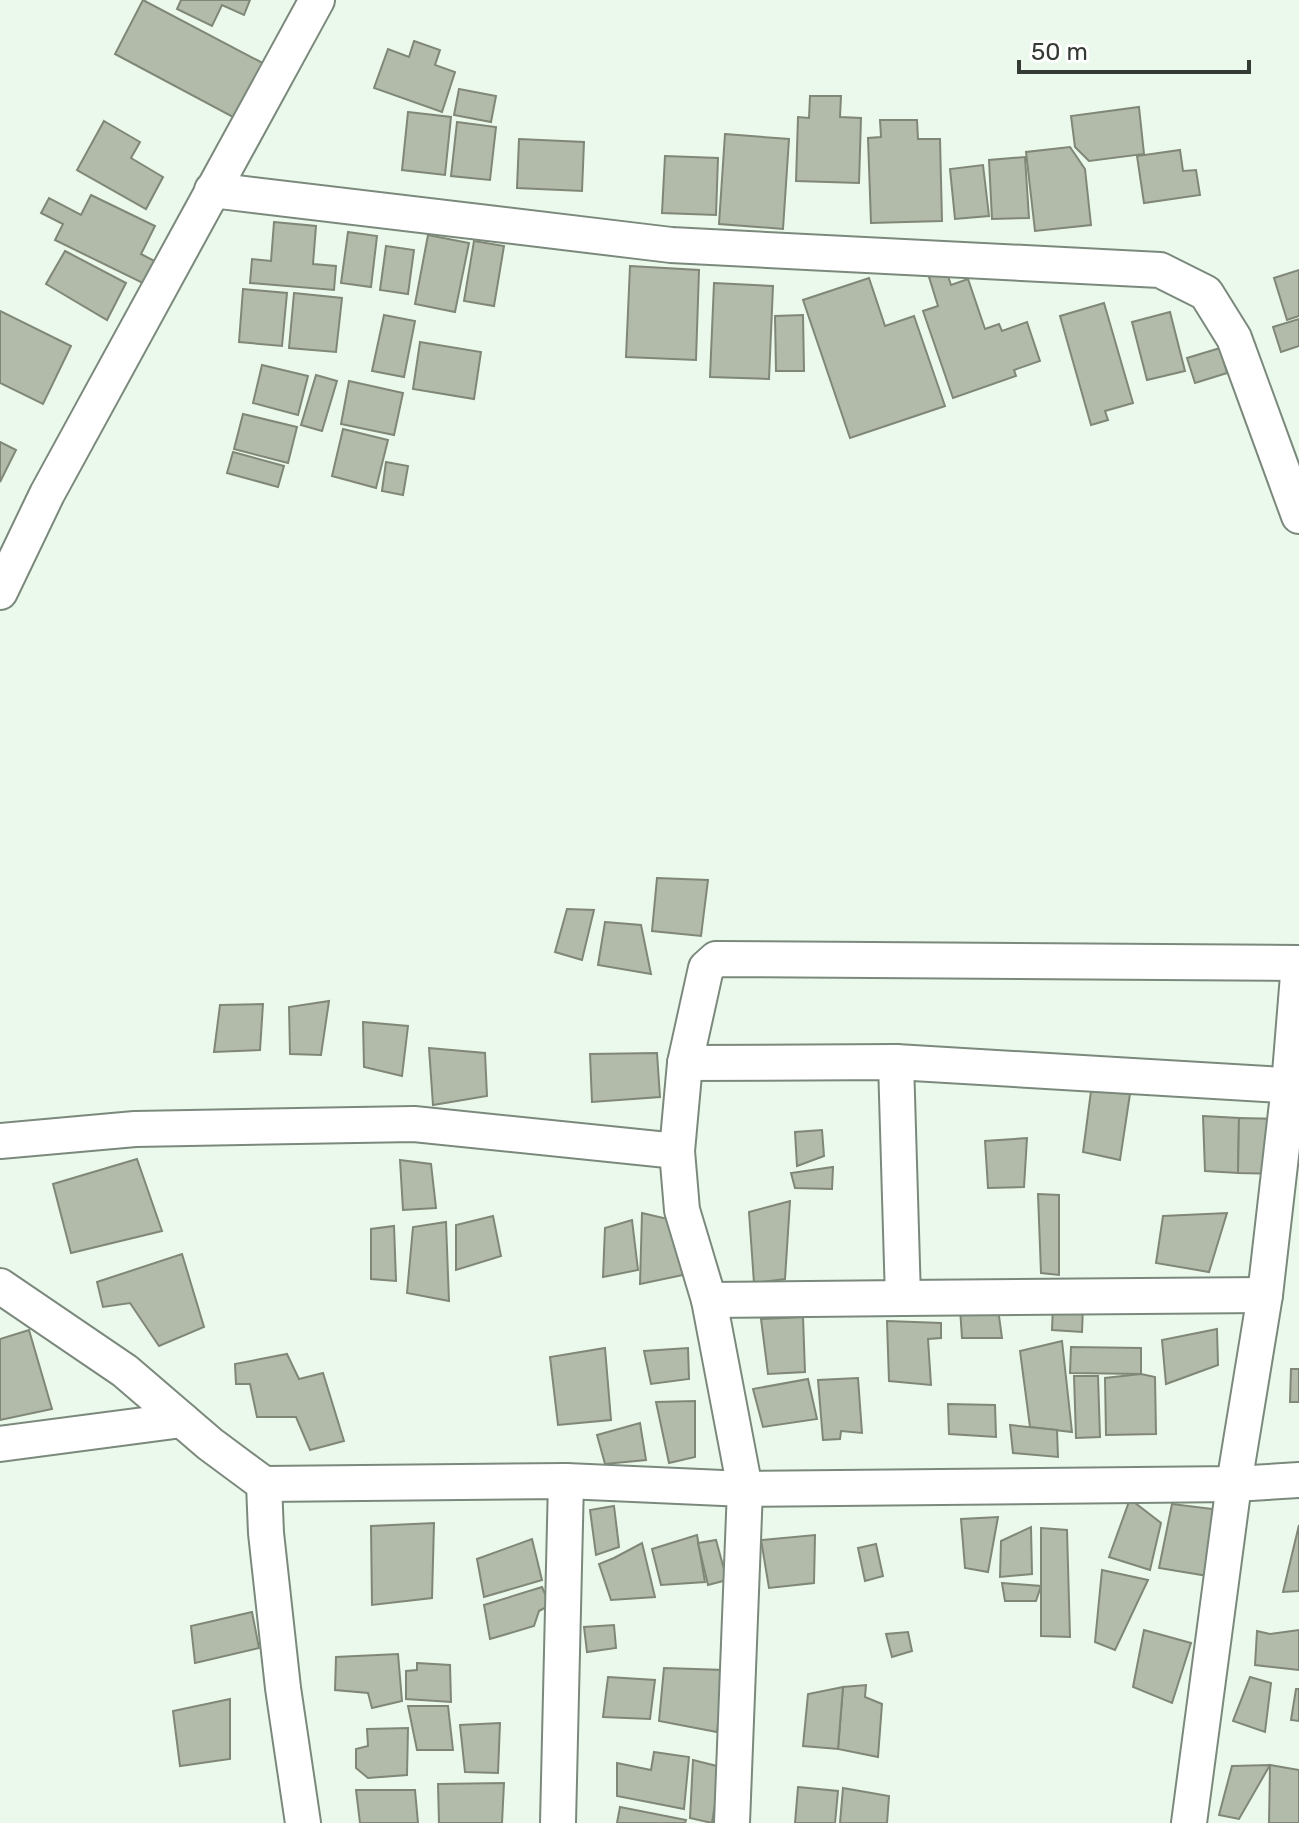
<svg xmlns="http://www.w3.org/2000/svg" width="1299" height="1823" font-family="Rubik,sans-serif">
<rect width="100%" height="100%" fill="#eaf9eb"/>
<!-- building -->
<g fill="#b2baa9" stroke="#808777" stroke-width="2">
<path d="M143,0L274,69L246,124L115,54Z"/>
<path d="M181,0H250L244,15L222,5L212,26L177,9Z"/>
<path d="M414,41L440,50L435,65L455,72L442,112L374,88L388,49L409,57Z"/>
<path d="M459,89L496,96L491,122L454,115Z"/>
<path d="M810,96H841L840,117L861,118L859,183L796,181L798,117L809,118Z"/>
<path d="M1139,107L1144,154L1089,161L1075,147L1071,116Z"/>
<path d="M408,112L451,117L445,175L402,170Z"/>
<path d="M880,120H917L918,139H940L942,221L871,223L868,138L881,137Z"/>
<path d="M104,121L140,142L131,158L163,177L146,209L77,170Z"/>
<path d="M457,122L496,127L490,180L451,176Z"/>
<path d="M725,134L789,139L783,229L719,224Z"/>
<path d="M519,139L584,142L582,191L517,188Z"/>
<path d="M1070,147L1085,169L1091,225L1035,231L1026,152Z"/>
<path d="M1180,150L1183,171L1196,170L1200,195L1144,203L1137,156Z"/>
<path d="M665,156L718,158L716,215L662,213Z"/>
<path d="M1025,157L1029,218L992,219L989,160Z"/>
<path d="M983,165L989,216L955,219L950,169Z"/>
<path d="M91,195L155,226L141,254L166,267L155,289L55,240L63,224L41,213L49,198L81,215Z"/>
<path d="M274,222L316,226L313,264L336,266L334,290L250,283L252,259L271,261Z"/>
<path d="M348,232L377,236L371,287L341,283Z"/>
<path d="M428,235L469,243L455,312L415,304Z"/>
<path d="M474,241L504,246L494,306L464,301Z"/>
<path d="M386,246L414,250L408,294L380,290Z"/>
<path d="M65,251L126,283L107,320L46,284Z"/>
<path d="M630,266L699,270L696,360L626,357Z"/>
<path d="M946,270L951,285L968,279L985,329L999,324L1002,331L1027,322L1040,361L1014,370L1016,376L953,398L923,311L938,306L929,277Z"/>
<path d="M1299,270V316L1287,320L1274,278Z"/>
<path d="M869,278L885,326L914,316L945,406L850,438L803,300Z"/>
<path d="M714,283L773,286L769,379L710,377Z"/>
<path d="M243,289L287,293L282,346L239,342Z"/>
<path d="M294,293L342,298L336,352L289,348Z"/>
<path d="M1104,303L1133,403L1105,411L1108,420L1091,425L1060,316Z"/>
<path d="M0,311L71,346L43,404L0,383Z"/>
<path d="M1170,312L1185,371L1147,380L1132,322Z"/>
<path d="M384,315L415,321L404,377L372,371Z"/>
<path d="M803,315L804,371H776L775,316Z"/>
<path d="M1299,319V346L1281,352L1273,327Z"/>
<path d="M420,342L481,352L474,399L413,389Z"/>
<path d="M1220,348L1227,373L1195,383L1187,358Z"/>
<path d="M262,365L308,376L298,415L253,403Z"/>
<path d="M316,375L337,381L322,431L301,425Z"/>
<path d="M349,381L403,393L394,435L341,424Z"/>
<path d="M243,414L297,427L288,463L234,449Z"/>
<path d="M343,429L388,440L376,488L332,476Z"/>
<path d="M0,442L16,450L0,482Z"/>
<path d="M233,452L284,466L278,487L227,473Z"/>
<path d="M386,462L408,466L403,495L382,491Z"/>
<path d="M657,878L708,880L701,936L652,931Z"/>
<path d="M567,909L594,910L582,960L555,952Z"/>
<path d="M605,922L641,925L651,974L598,965Z"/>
<path d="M329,1001L321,1055L290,1054L289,1007Z"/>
<path d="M263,1004L260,1050L214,1052L220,1005Z"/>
<path d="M363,1022L408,1026L402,1076L364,1067Z"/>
<path d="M429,1048L485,1053L487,1096L433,1105Z"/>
<path d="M657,1053L660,1097L592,1102L590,1054Z"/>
<path d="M1091,1091L1130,1094L1120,1160L1083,1152Z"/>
<path d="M1203,1116L1239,1118L1238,1173L1205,1171Z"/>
<path d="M1239,1118L1285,1119L1279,1174L1238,1173Z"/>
<path d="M822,1130L824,1156L797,1166L795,1132Z"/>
<path d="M1027,1138L1024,1187L988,1188L985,1141Z"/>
<path d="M137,1159L162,1231L71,1253L53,1184Z"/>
<path d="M400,1160L431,1164L436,1208L403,1210Z"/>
<path d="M833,1167L832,1189L795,1188L791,1173Z"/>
<path d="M1038,1194L1059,1195V1275L1041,1273Z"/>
<path d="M790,1201L785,1279L754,1283L749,1212Z"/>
<path d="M642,1213L668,1219L683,1275L640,1284Z"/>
<path d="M1227,1213L1209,1272L1156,1263L1163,1216Z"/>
<path d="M493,1216L501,1256L456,1270V1225Z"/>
<path d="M632,1220L638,1270L603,1277L605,1228Z"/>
<path d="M446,1222L449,1301L407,1293L413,1227Z"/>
<path d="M394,1226L396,1281L371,1279V1229Z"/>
<path d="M182,1254L204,1327L159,1346L130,1303L103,1307L97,1282Z"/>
<path d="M1053,1305L1083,1307L1082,1332L1052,1330Z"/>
<path d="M960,1308L998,1309L1002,1338H962Z"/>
<path d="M803,1317L805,1372L768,1374L761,1319Z"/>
<path d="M887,1321L941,1323V1338L928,1339L931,1385L889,1381Z"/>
<path d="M1217,1329L1218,1365L1166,1384L1162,1340Z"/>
<path d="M29,1330L52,1409L0,1420V1339Z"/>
<path d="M1062,1341L1072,1432L1030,1427L1020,1351Z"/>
<path d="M1071,1347L1141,1348V1374L1070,1373Z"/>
<path d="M605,1348L611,1420L558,1425L550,1357Z"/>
<path d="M688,1348L689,1379L651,1384L644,1351Z"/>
<path d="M287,1354L299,1379L323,1373L344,1441L310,1450L296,1417H257L250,1384H236L235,1364Z"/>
<path d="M1291,1369H1299V1402H1290Z"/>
<path d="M1141,1374L1155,1377L1156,1434L1106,1435L1105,1378Z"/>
<path d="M1074,1376H1098L1100,1437L1076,1438Z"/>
<path d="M858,1378L862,1433L841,1431L840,1439L823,1440L818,1380Z"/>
<path d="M808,1379L817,1419L763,1427L753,1389Z"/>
<path d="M695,1401V1457L669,1463L656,1402Z"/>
<path d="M948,1404L995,1405L996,1437L949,1434Z"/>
<path d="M640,1423L646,1460L605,1464L597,1435Z"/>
<path d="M1010,1425L1057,1430L1058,1457L1013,1453Z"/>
<path d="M1130,1499L1161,1523L1150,1570L1109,1557Z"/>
<path d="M1172,1504L1221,1510L1208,1576L1159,1568Z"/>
<path d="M614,1506L619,1547L596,1555L590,1510Z"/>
<path d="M998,1517L988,1572L965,1568L961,1519Z"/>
<path d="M434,1523L432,1598L372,1605L371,1526Z"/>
<path d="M1299,1525V1591L1283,1592Z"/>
<path d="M1031,1527L1032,1574L1000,1577L1001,1541Z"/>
<path d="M1041,1528L1067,1530L1070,1637L1041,1636Z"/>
<path d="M697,1535L705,1582L661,1585L652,1549Z"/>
<path d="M815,1535L814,1583L769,1588L761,1540Z"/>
<path d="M532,1539L542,1580L484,1597L477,1559Z"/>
<path d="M716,1540L727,1580L708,1585L698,1543Z"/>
<path d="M642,1543L655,1597L611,1600L599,1564L614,1558Z"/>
<path d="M876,1544L883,1576L865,1581L858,1548Z"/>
<path d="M1102,1570L1148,1580L1115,1650L1095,1642Z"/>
<path d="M1002,1583L1041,1586L1036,1601H1005Z"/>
<path d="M542,1587L550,1605L539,1611L534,1626L490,1639L484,1605Z"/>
<path d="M252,1612L259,1648L195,1663L191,1626Z"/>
<path d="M614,1625L616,1648L587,1652L584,1627Z"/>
<path d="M1144,1630L1191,1643L1172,1703L1133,1687Z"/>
<path d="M1299,1630V1670L1255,1665L1257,1631L1270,1634Z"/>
<path d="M908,1632L912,1651L892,1657L886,1634Z"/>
<path d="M398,1654L402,1701L372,1708L368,1693L335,1690L336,1657Z"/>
<path d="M417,1663L450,1665L451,1702L406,1699V1671L417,1670Z"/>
<path d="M664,1668L725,1670L717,1732L659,1721Z"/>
<path d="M608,1677L655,1680L650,1719L603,1717Z"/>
<path d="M1250,1677L1271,1683L1265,1732L1233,1721Z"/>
<path d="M866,1685L865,1697L882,1704L878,1757L838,1749L843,1687Z"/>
<path d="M843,1687L838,1749L803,1746L808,1694Z"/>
<path d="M1296,1689H1299V1721L1291,1720Z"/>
<path d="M230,1699V1759L180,1766L173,1711Z"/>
<path d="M408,1706H448L453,1750H417Z"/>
<path d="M500,1723L498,1773L465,1772L460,1725Z"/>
<path d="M408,1728L407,1775L368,1778L356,1768V1749L368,1746L367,1729Z"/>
<path d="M654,1752L689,1757L684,1809L617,1796V1763L651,1770Z"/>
<path d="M693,1760L721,1767L712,1823L690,1818Z"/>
<path d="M1270,1765L1299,1770V1823H1269Z"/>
<path d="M1270,1765L1239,1819L1219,1815L1232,1766Z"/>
<path d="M504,1783L502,1823H439L438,1784Z"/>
<path d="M798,1787L838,1791L835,1823H795Z"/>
<path d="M843,1788L889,1796L887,1823H840Z"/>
<path d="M356,1790H415L418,1823H360Z"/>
<path d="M620,1807L686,1820L685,1823H617Z"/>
</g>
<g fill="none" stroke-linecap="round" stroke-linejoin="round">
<!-- minor casing -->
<g stroke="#7b897c" stroke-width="38">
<g id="minor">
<path d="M212,190L671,245L1160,270L1206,293L1234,338L1299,516"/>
<path d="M0,592L47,494L317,0"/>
<path d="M685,1063L896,1062L1299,1086"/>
<path d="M0,1141L135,1129L414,1124L677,1151"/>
<path d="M0,1286L125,1371L210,1444L264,1484L266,1533L283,1688L303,1823"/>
<path d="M903,1298L1265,1295"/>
<path d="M709,1300L903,1298L896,1062"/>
<path d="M0,1444L182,1420"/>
<path d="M264,1484L566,1481L745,1489L1234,1484L1299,1480"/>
<path d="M558,1823L566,1481"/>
<path d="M732,1823L745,1489L709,1300L682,1210L677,1151L685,1063L706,968L716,959L1299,963"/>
<path d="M1189,1823L1234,1484L1265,1295L1289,1086L1299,963"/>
</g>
</g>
<!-- minor -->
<use href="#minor" stroke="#fff" stroke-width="34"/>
</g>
<!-- scale -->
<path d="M1019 60v12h230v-12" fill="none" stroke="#343a34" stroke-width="4"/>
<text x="1031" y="60" font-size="24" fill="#343a34" stroke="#ffffff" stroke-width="6" paint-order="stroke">50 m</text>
</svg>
